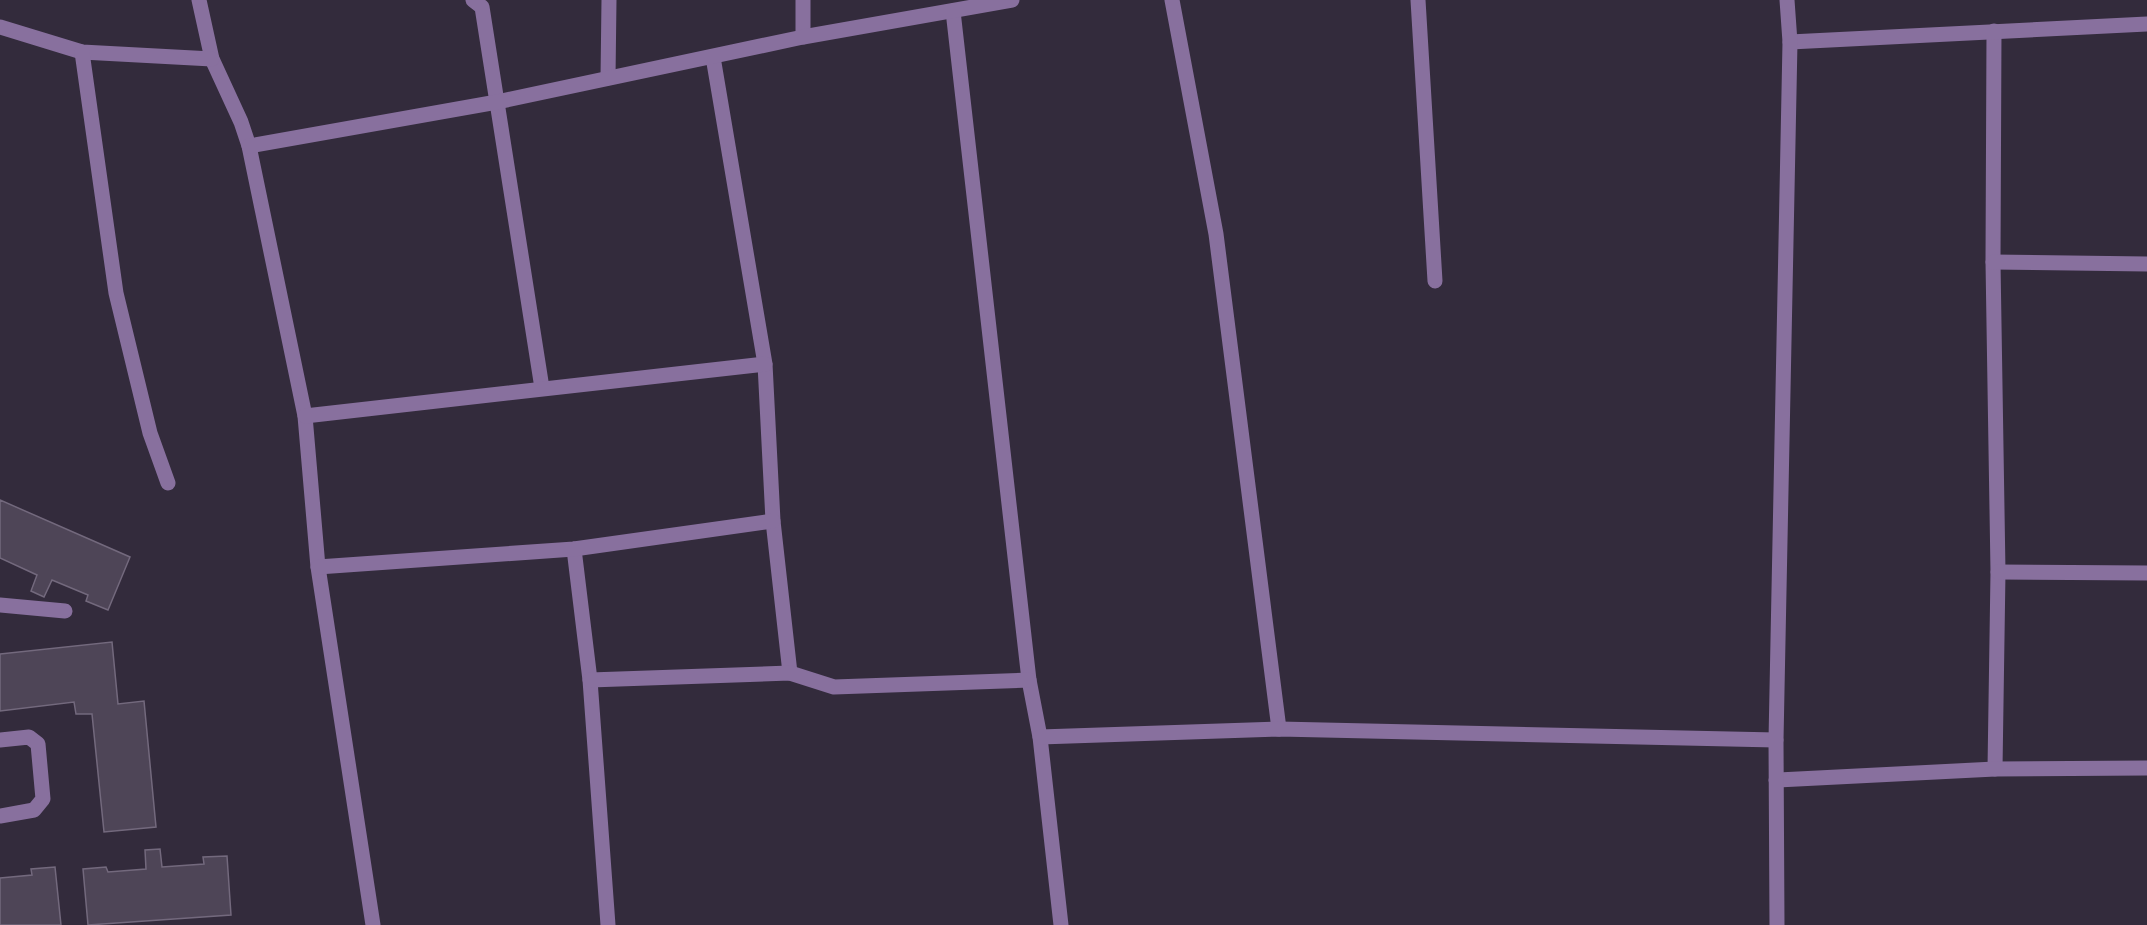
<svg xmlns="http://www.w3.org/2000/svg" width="2147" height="925" font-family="'Golos Text',sans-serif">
<rect width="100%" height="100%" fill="#332b3c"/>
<!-- building -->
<g fill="#4e4557" stroke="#73697d" stroke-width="1.5">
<path d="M0,500L130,557L108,610L86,601L88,595L52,580L44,597L31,591L37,575L0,558Z"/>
<path d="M112,642L118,704L144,701L156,827L104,832L92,714H76L74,702L0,711V654Z"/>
<path d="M160,849L162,867L204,864L203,857L227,856L231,915L88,925L83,869L106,867L108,872L146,869L145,850Z"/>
<path d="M55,867L61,925H0V878L32,875L31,869Z"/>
</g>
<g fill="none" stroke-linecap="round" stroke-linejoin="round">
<!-- minor -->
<g stroke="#88709e" stroke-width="15">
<path d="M199,0L212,59L241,122L249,146L305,416L318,567L373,925"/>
<path d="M473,0L482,7L542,388"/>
<path d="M1172,0L1216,234L1279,729"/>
<path d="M1418,0L1435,281"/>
<path d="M953,11L1029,680L1040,737L1061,925"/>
<path d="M0,27L82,52L212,59"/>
<path d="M1994,31L1993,262L1998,572L1995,769"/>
<path d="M803,37V0"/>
<path d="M1790,42L2147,24"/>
<path d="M82,52L116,293L150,433L168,483"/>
<path d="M713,57L765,364L773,521L790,673"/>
<path d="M608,78L609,0"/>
<path d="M249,146L497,102L803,37L1012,0"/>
<path d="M1993,262L2147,264"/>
<path d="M305,416L765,364"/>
<path d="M574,549L590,680L608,925"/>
<path d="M318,567L574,549L773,521"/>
<path d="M1998,572L2147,573"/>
<path d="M0,605L65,611"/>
<path d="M590,680L790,673L834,687L1029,680"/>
<path d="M1040,737L1279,729L1776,740"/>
<path d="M0,740L29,737L38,744L43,799L34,810L0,816"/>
<path d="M1776,780L1995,769L2147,768"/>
<path d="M1777,925L1776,740L1790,42L1787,0"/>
</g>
</g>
</svg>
